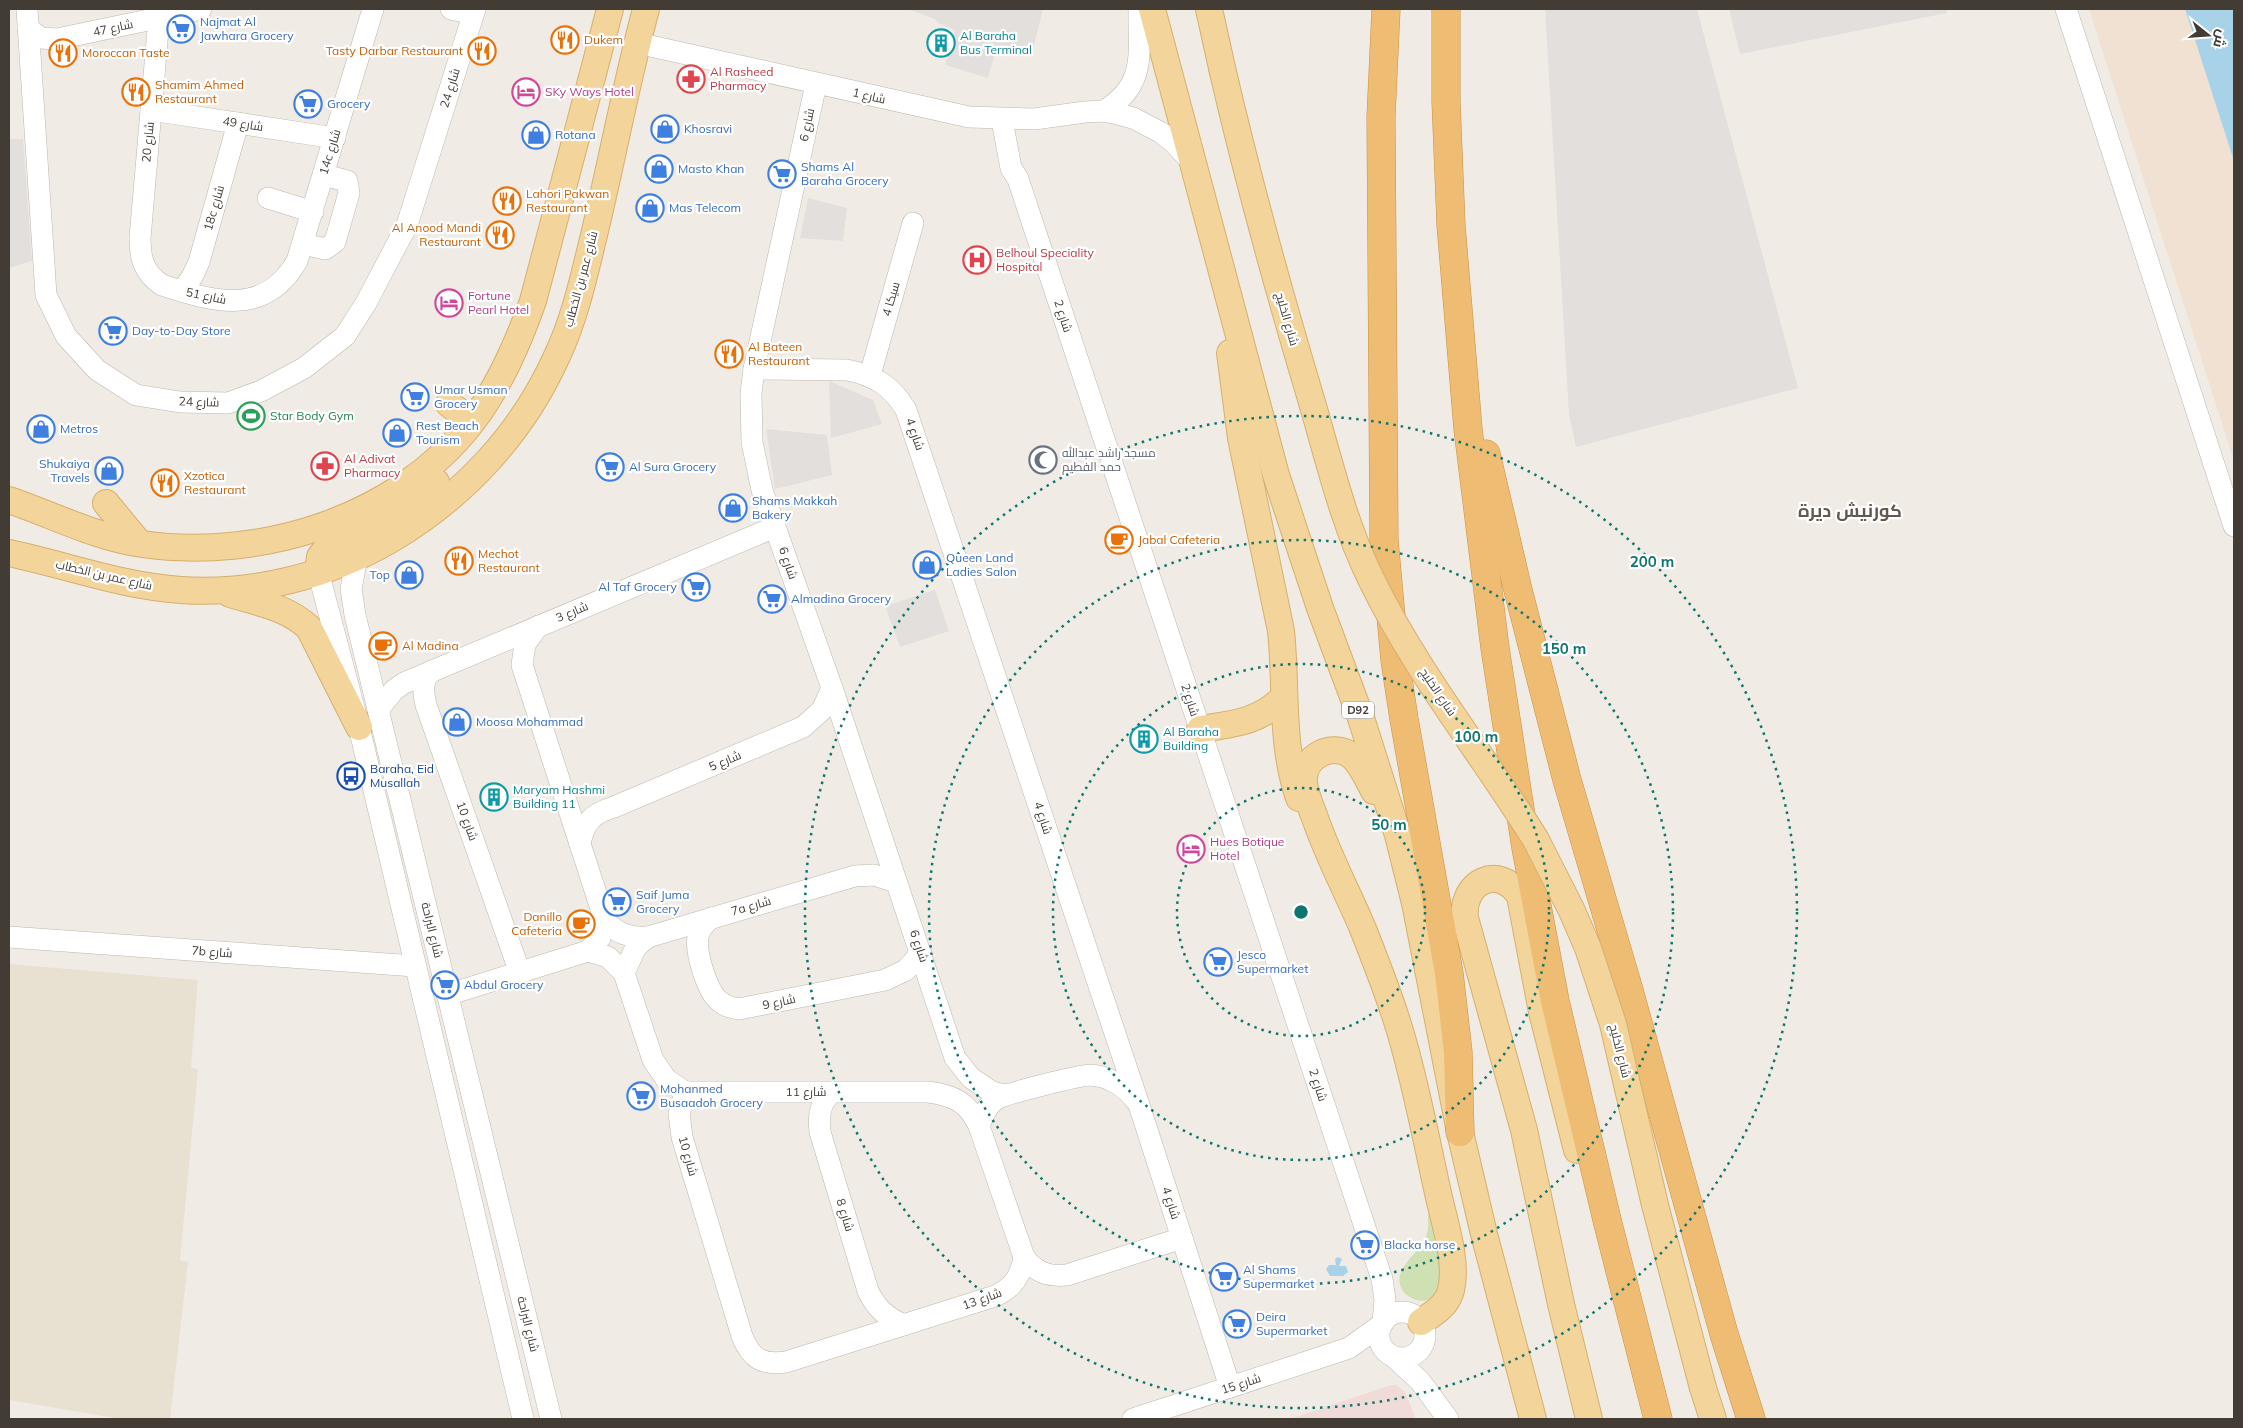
<svg xmlns="http://www.w3.org/2000/svg" width="2243" height="1428" font-family="Mulish,Cairo,sans-serif">
<rect width="100%" height="100%" fill="#f0ece5"/>
<!-- commercial -->
<path fill="#f1e1d2" d="M2089,9H2185L2234,161V461Z"/>
<!-- education -->
<path fill="#e8e0d0" d="M9,964L198,980L191,1067L198,1070L180,1260L188,1262L170,1419H121L9,1400Z"/>
<!-- medical -->
<path fill="#f0dbd9" d="M1391,1385H1396L1405,1392L1416,1419H1290Z"/>
<!-- green -->
<path fill="#cfe1b2" d="M1434,1211L1442,1287C1436,1293 1432,1300 1423,1301C1416,1301 1407,1297 1403,1291C1389,1270 1419,1254 1426,1237C1429,1229 1428,1222 1428,1214Z"/>
<!-- parking -->
<g fill="#e2dfdd">
<path d="M907,9H1043L1032,53L996,50L988,78L945,65L955,30L940,24L935,19Z"/>
<path d="M1545,9H1697L1798,388L1576,447L1569,414Z"/>
<path d="M1729,9H1946L1947,13L1740,54Z"/>
<path d="M9,139H23L32,261L9,268Z"/>
<path d="M808,198L847,208L843,241L800,238Z"/>
<path d="M829,381L873,400L882,424L831,438Z"/>
<path d="M766,429L827,435L832,475L775,489Z"/>
<path d="M935,590L949,631L900,647L885,606Z"/>
</g>
<!-- water -->
<g fill="#a7d2e8">
<path d="M2185,9H2234V161Z"/>
<path d="M1338,1257L1342,1259L1339,1266H1346L1348,1272L1343,1276H1330L1326,1269L1329,1265H1336L1335,1259Z"/>
</g>
<g fill="none" stroke-linecap="round" stroke-linejoin="round">
<!-- minor casing -->
<g stroke="#beb6ac" stroke-width="22">
<g id="minor">
<path d="M27,9L46,295L66,336L97,370L136,395L180,402L228,403L261,391L304,368L345,336L366,303L407,225L475,9"/>
<path d="M451,9L473,14"/>
<path d="M2066,9L2234,526"/>
<path d="M159,18L140,238C140,259 144,273 162,285C214,302 265,317 297,261L373,9"/>
<path d="M28,28L41,38L57,39L201,9"/>
<path d="M637,43L969,117L1034,119L1085,112L1104,111L1118,114L1133,118L1160,132L1172,141L1192,162"/>
<path d="M816,84L754,369L751,393L752,442L762,490L832,688L955,1058L971,1078L992,1092L1005,1095"/>
<path d="M151,110L335,138"/>
<path d="M1104,111C1148,84 1138,52 1139,9"/>
<path d="M1002,120L1011,168L1018,179L1382,1279L1385,1300L1383,1323"/>
<path d="M268,198L313,212"/>
<path d="M303,244L325,249L335,242L349,193L347,181L324,175"/>
<path d="M182,291L192,277L199,262L238,123"/>
<path d="M754,369L847,370C874,375 892,386 906,410L1140,1108L1230,1387"/>
<path d="M870,375L913,223"/>
<path d="M357,557L351,589L355,615L551,1419"/>
<path d="M318,571L359,727L523,1419"/>
<path d="M538,626L525,644L522,665L605,921C618,934 630,938 648,937"/>
<path d="M432,671C421,680 423,692 426,705L520,973"/>
<path d="M378,710L394,690L404,683L775,527"/>
<path d="M580,844C584,822 593,813 614,807L803,727L822,710L832,688"/>
<path d="M711,918C704,924 699,929 698,937C695,952 707,990 718,1000C724,1006 731,1008 739,1009L885,980L906,970L921,953"/>
<path d="M9,937L415,966"/>
<path d="M588,951L608,957L624,973L653,1060L666,1079L685,1092"/>
<path d="M624,973L636,947L648,937L855,876L874,875L896,882"/>
<path d="M447,995L588,951L600,938L605,921"/>
<path d="M685,1092H928C953,1095 968,1102 979,1126L1024,1257C1035,1272 1048,1277 1067,1275L1182,1238"/>
<path d="M685,1092L679,1114L682,1137L742,1336C751,1359 762,1365 786,1362L995,1296C1013,1288 1021,1276 1024,1257"/>
<path d="M832,1092C820,1103 818,1115 820,1132L868,1291C876,1308 886,1317 904,1325"/>
<path d="M979,1126C983,1116 986,1107 995,1100C1003,1094 1080,1075 1091,1075C1109,1076 1126,1087 1136,1101"/>
<circle cx="1402" cy="1335" r="23"/>
<path d="M1395,1358L1420,1381L1448,1419"/>
<path d="M1133,1419L1349,1348L1381,1325"/>
</g>
</g>
<!-- major casing -->
<g stroke="#d6af6d" stroke-width="28">
<g id="major">
<path d="M1152,9L1276,475L1320,608L1361,718L1398,835L1415,903L1460,1132L1484,1234L1533,1419"/>
<path d="M1209,9L1222,68"/>
<path d="M1230,353L1241,438L1281,631C1287,688 1280,742 1299,798"/>
<path d="M449,404L472,421"/>
<path d="M9,500C53,515 95,537 142,544C260,561 397,519 472,422C500,385 518,343 533,301L610,9"/>
<path d="M106,503L139,543"/>
<path d="M9,553C66,565 122,586 181,590C253,595 328,576 390,540C463,497 522,434 557,356C575,318 584,276 594,235C612,160 626,84 646,9"/>
<path d="M318,571L320,557L329,545L404,506L436,482"/>
<path d="M230,594C259,603 287,607 309,628L359,727"/>
<path d="M1200,729C1233,724 1260,722 1284,697"/>
<path d="M1374,791C1368,780 1362,765 1352,756C1332,741 1302,757 1304,782C1305,794 1311,807 1315,818C1328,856 1347,891 1363,929C1376,962 1390,997 1400,1031C1416,1084 1426,1139 1438,1193C1444,1221 1458,1262 1451,1290C1447,1306 1434,1313 1421,1322"/>
<path d="M1577,1150L1542,1012L1520,896C1499,863 1461,882 1465,918L1524,1130L1561,1304L1589,1419"/>
<path d="M1703,1388L1713,1419"/>
</g>
</g>
<!-- highway casing -->
<g stroke="#cc9043" stroke-width="29">
<g id="highway">
<path d="M1386,9L1381,117L1384,540L1395,660L1404,719L1449,973L1458,1052L1460,1132"/>
<path d="M1446,9V101L1451,225L1468,429L1495,648L1526,848L1555,1001L1608,1224L1658,1419"/>
<path d="M1486,454L1518,590L1567,780L1628,987L1724,1334L1751,1419"/>
</g>
</g>
<!-- minor -->
<use href="#minor" stroke="#fff" stroke-width="21"/>
<!-- major -->
<use href="#major" stroke="#f3d49b" stroke-width="26"/>
<!-- highway -->
<use href="#highway" stroke="#eebc72" stroke-width="28"/>
<!-- major-bridge casing -->
<g stroke="#d6af6d" stroke-width="28" stroke-linecap="butt">
<path id="major-bridge" d="M1222,68C1248,180 1278,289 1311,399C1329,460 1343,522 1371,579C1416,672 1482,753 1536,840L1572,911L1588,948L1613,1024L1655,1205L1703,1388"/>
</g>
<!-- major-bridge -->
<use href="#major-bridge" stroke="#f3d49b" stroke-width="26"/>
</g>
<!-- distance rings -->
<g fill="none" stroke="#0f766e" stroke-width="2.5" stroke-dasharray="2.5 5">
<circle cx="1301" cy="912" r="124"/>
<circle cx="1301" cy="912" r="248"/>
<circle cx="1301" cy="912" r="372"/>
<circle cx="1301" cy="912" r="496"/>
</g>
<!-- icons -->
<defs>
<g id="supermarket-ring" transform="scale(1.4375)"><circle r="9.5" fill="#fff" stroke="#3f7fe0" stroke-width="1.5"/><path d="M-6-5.5h2.5l.6 2H6L4.5 2H-2.5L-4.4-4H-6ZM-1.5 3.2a1.3 1.3 0 1 0 .1 0ZM3 3.2a1.3 1.3 0 1 0 .1 0Z" fill="#3f7fe0"/></g>
<g id="restaurant-ring" transform="scale(1.4375)"><circle r="9.5" fill="#fff" stroke="#e8710a" stroke-width="1.5"/><path d="M-5-6h1v4h1v-4h1v4h1v-4h1v5L-1.5 .5V6h-2V.5L-5-1ZM5-6V6H3V1.5H1.5Q1.5-4 5-6Z" fill="#e8710a"/></g>
<g id="building-ring" transform="scale(1.4375)"><circle r="9.5" fill="#fff" stroke="#0f9aa8" stroke-width="1.5"/><path d="M-4-6H4V6H1V3H-1V6H-4ZM-2.5-4.3h1.7v1.8h-1.7ZM.8-4.3h1.7v1.8H.8ZM-2.5-1h1.7V.8h-1.7ZM.8-1h1.7V.8H.8Z" fill="#0f9aa8"/></g>
<g id="pharmacy-ring" transform="scale(1.4375)"><circle r="9.5" fill="#fff" stroke="#e0444e" stroke-width="1.5"/><path d="M-2-6h4v4h4v4h-4v4h-4v-4h-4v-4h4Z" fill="#e0444e"/></g>
<g id="hotel-ring" transform="scale(1.4375)"><circle r="9.5" fill="#fff" stroke="#d1479c" stroke-width="1.5"/><path d="M-6-4.5h1.5V1H6V5H4.5V3h-9V5H-6ZM-4 0a1.8 1.8 0 1 1 3.6 0ZM.5 0V-2.5h3Q6-2.5 6 0Z" fill="#d1479c"/></g>
<g id="shop-ring" transform="scale(1.4375)"><circle r="9.5" fill="#fff" stroke="#3f7fe0" stroke-width="1.5"/><path d="M-5-2.5h2.3a2.7 3.5 0 0 1 5.4 0H5L5.5 6h-11ZM-1.5-2.5h3a1.5 2.3 0 0 0-3 0Z" fill="#3f7fe0"/></g>
<g id="hospital-ring" transform="scale(1.4375)"><circle r="9.5" fill="#fff" stroke="#e0444e" stroke-width="1.5"/><path d="M-5-5h3v3.5h4V-5h3V5h-3V1.5h-4V5h-3Z" fill="#e0444e"/></g>
<g id="stadium-ring" transform="scale(1.4375)"><circle r="9.5" fill="#fff" stroke="#2e9e5b" stroke-width="1.5"/><path d="M0-5a6.5 5 0 1 0 0 10a6.5 5 0 1 0 0-10ZM-3.5-1.8h7v3.6h-7Z" fill="#2e9e5b"/></g>
<g id="mosque-ring" transform="scale(1.4375)"><circle r="9.5" fill="#fff" stroke="#6b7280" stroke-width="1.5"/><path d="M3.5-4.9A6 6 0 1 0 3.5 4.9A5 5 0 1 1 3.5-4.9Z" fill="#6b7280"/></g>
<g id="cafe-ring" transform="scale(1.4375)"><circle r="9.5" fill="#fff" stroke="#e8710a" stroke-width="1.5"/><path d="M-5.5-4.5H6V0H3Q3 3.5 0 3.5H-2.5Q-5.5 3.5-5.5 0ZM3-3.2v2h1.7v-2ZM-6 4.5H4V6H-6Z" fill="#e8710a"/></g>
<g id="bus-ring" transform="scale(1.4375)"><circle r="9.5" fill="#fff" stroke="#1a4fb4" stroke-width="1.5"/><path d="M-5-6H5V4H4V6H2V4H-2V6H-4V4H-5ZM-3.5-4V0h7V-4ZM-3.5 1.2v1.5H-2V1.2ZM2 1.2v1.5H3.5V1.2Z" fill="#1a4fb4"/></g>
</defs>
<g fill-rule="evenodd">
<use href="#supermarket-ring" x="181" y="29"/>
<use href="#restaurant-ring" x="565" y="40"/>
<use href="#building-ring" x="941" y="43"/>
<use href="#restaurant-ring" x="482" y="51"/>
<use href="#restaurant-ring" x="63" y="53"/>
<use href="#pharmacy-ring" x="691" y="79"/>
<use href="#restaurant-ring" x="136" y="92"/>
<use href="#hotel-ring" x="526" y="92"/>
<use href="#supermarket-ring" x="308" y="104"/>
<use href="#shop-ring" x="665" y="129"/>
<use href="#shop-ring" x="536" y="135"/>
<use href="#shop-ring" x="659" y="169"/>
<use href="#supermarket-ring" x="782" y="174"/>
<use href="#restaurant-ring" x="507" y="201"/>
<use href="#shop-ring" x="650" y="208"/>
<use href="#restaurant-ring" x="500" y="235"/>
<use href="#hospital-ring" x="977" y="260"/>
<use href="#hotel-ring" x="449" y="303"/>
<use href="#supermarket-ring" x="113" y="331"/>
<use href="#restaurant-ring" x="729" y="354"/>
<use href="#supermarket-ring" x="415" y="397"/>
<use href="#stadium-ring" x="251" y="416"/>
<use href="#shop-ring" x="41" y="429"/>
<use href="#shop-ring" x="397" y="433"/>
<use href="#mosque-ring" x="1043" y="460"/>
<use href="#pharmacy-ring" x="325" y="466"/>
<use href="#supermarket-ring" x="610" y="467"/>
<use href="#shop-ring" x="109" y="471"/>
<use href="#restaurant-ring" x="165" y="483"/>
<use href="#shop-ring" x="733" y="508"/>
<use href="#cafe-ring" x="1119" y="540"/>
<use href="#restaurant-ring" x="459" y="561"/>
<use href="#shop-ring" x="927" y="565"/>
<use href="#shop-ring" x="409" y="575"/>
<use href="#supermarket-ring" x="696" y="587"/>
<use href="#supermarket-ring" x="772" y="599"/>
<use href="#cafe-ring" x="383" y="646"/>
<use href="#shop-ring" x="457" y="722"/>
<use href="#building-ring" x="1144" y="739"/>
<use href="#bus-ring" x="351" y="776"/>
<use href="#building-ring" x="494" y="797"/>
<use href="#hotel-ring" x="1191" y="849"/>
<use href="#supermarket-ring" x="617" y="902"/>
<use href="#cafe-ring" x="581" y="924"/>
<use href="#supermarket-ring" x="1218" y="962"/>
<use href="#supermarket-ring" x="445" y="985"/>
<use href="#supermarket-ring" x="641" y="1096"/>
<use href="#supermarket-ring" x="1365" y="1245"/>
<use href="#supermarket-ring" x="1224" y="1277"/>
<use href="#supermarket-ring" x="1237" y="1324"/>
</g>
<g text-anchor="middle" stroke-width="4.5" stroke-linejoin="round" paint-order="stroke">
<!-- shield labels -->
<rect fill="#fff" stroke="#7b7672" stroke-width="1" x="1342" y="701.5" width="32" height="17" rx="4"/>
<g font-size="11" font-weight="bold" fill="#423c35">
<text x="1358" y="714">D92</text>
</g>
<!-- shop labels -->
<g font-size="12" fill="#366cbe" stroke="#fff" text-anchor="start">
<text x="200" y="26">Najmat Al<tspan x="200" dy="14">Jawhara Grocery</tspan></text>
<text x="327" y="108">Grocery</text>
<text x="684" y="133">Khosravi</text>
<text x="555" y="139">Rotana</text>
<text x="801" y="171">Shams Al<tspan x="801" dy="14">Baraha Grocery</tspan></text>
<text x="678" y="173">Masto Khan</text>
<text x="669" y="212">Mas Telecom</text>
<text x="132" y="335">Day-to-Day Store</text>
<text x="434" y="394">Umar Usman<tspan x="434" dy="14">Grocery</tspan></text>
<text x="416" y="430">Rest Beach<tspan x="416" dy="14">Tourism</tspan></text>
<text x="60" y="433">Metros</text>
<text x="90" y="468" text-anchor="end">Shukaiya<tspan x="90" dy="14">Travels</tspan></text>
<text x="629" y="471">Al Sura Grocery</text>
<text x="752" y="505">Shams Makkah<tspan x="752" dy="14">Bakery</tspan></text>
<text x="946" y="562">Queen Land<tspan x="946" dy="14">Ladies Salon</tspan></text>
<text x="390" y="579" text-anchor="end">Top</text>
<text x="677" y="591" text-anchor="end">Al Taf Grocery</text>
<text x="791" y="603">Almadina Grocery</text>
<text x="476" y="726">Moosa Mohammad</text>
<text x="636" y="899">Saif Juma<tspan x="636" dy="14">Grocery</tspan></text>
<text x="1237" y="959">Jesco<tspan x="1237" dy="14">Supermarket</tspan></text>
<text x="464" y="989">Abdul Grocery</text>
<text x="660" y="1093">Mohanmed<tspan x="660" dy="14">Busaadoh Grocery</tspan></text>
<text x="1384" y="1249">Blacka horse</text>
<text x="1243" y="1274">Al Shams<tspan x="1243" dy="14">Supermarket</tspan></text>
<text x="1256" y="1321">Deira<tspan x="1256" dy="14">Supermarket</tspan></text>
</g>
<!-- street labels -->
<g font-size="12" fill="#423c35" stroke="#fff">
<text transform="translate(113 28) rotate(-12)" y="4">شارع 47</text>
<text transform="translate(450 88) rotate(-73)" y="4">شارع 24</text>
<text transform="translate(869 96) rotate(13)" y="4">شارع 1</text>
<text transform="translate(243 124) rotate(9)" y="4">شارع 49</text>
<text transform="translate(807 125) rotate(-78)" y="4">شارع 6</text>
<text transform="translate(148 142) rotate(-85)" y="4">شارع 20</text>
<text transform="translate(330 152) rotate(-73)" y="4">14c شارع</text>
<text transform="translate(214 208) rotate(-74)" y="4">18c شارع</text>
<text transform="translate(581 279) rotate(-75)" y="4">شارع عمر بن الخطاب</text>
<text transform="translate(206 296) rotate(12)" y="4">شارع 51</text>
<text transform="translate(891 299) rotate(-74)" y="4">4 سيكا</text>
<text transform="translate(1063 316) rotate(72)" y="4">شارع 2</text>
<text transform="translate(1287 319) rotate(74)" y="4">شارع الخليج</text>
<text transform="translate(199 402) rotate(2)" y="4">شارع 24</text>
<text transform="translate(915 434) rotate(71)" y="4">شارع 4</text>
<text transform="translate(788 563) rotate(71)" y="4">شارع 6</text>
<text transform="translate(104 575) rotate(13)" y="4">شارع عمر بن الخطاب</text>
<text transform="translate(572 612) rotate(-23)" y="4">شارع 3</text>
<text transform="translate(1438 692) rotate(56)" y="4">شارع الخليج</text>
<text transform="translate(1190 700) rotate(72)" y="4">شارع 2</text>
<text transform="translate(725 761) rotate(-23)" y="4">شارع 5</text>
<text transform="translate(1043 818) rotate(72)" y="4">شارع 4</text>
<text transform="translate(467 821) rotate(70)" y="4">شارع 10</text>
<text transform="translate(751 906) rotate(-16)" y="4">7a شارع</text>
<text transform="translate(432 930) rotate(76)" y="4">شارع البراحة</text>
<text transform="translate(919 946) rotate(71)" y="4">شارع 6</text>
<text transform="translate(212 952) rotate(4)" y="4">7b شارع</text>
<text transform="translate(779 1002) rotate(-12)" y="4">شارع 9</text>
<text transform="translate(1620 1051) rotate(76)" y="4">شارع الخليج</text>
<text transform="translate(1318 1085) rotate(72)" y="4">شارع 2</text>
<text x="806" y="1096">شارع 11</text>
<text transform="translate(688 1156) rotate(74)" y="4">شارع 10</text>
<text transform="translate(1171 1203) rotate(72)" y="4">شارع 4</text>
<text transform="translate(845 1215) rotate(73)" y="4">شارع 8</text>
<text transform="translate(982 1299) rotate(-20)" y="4">شارع 13</text>
<text transform="translate(528 1324) rotate(76)" y="4">شارع البراحة</text>
<text transform="translate(1241 1384) rotate(-18)" y="4">شارع 15</text>
</g>
<!-- culture labels -->
<g font-size="12" fill="#0d838f" stroke="#fff" text-anchor="start">
<text x="960" y="40">Al Baraha<tspan x="960" dy="14">Bus Terminal</tspan></text>
<text x="1163" y="736">Al Baraha<tspan x="1163" dy="14">Building</tspan></text>
<text x="513" y="794">Maryam Hashmi<tspan x="513" dy="14">Building 11</tspan></text>
</g>
<!-- food labels -->
<g font-size="12" fill="#c56008" stroke="#fff" text-anchor="start">
<text x="584" y="44">Dukem</text>
<text x="463" y="55" text-anchor="end">Tasty Darbar Restaurant</text>
<text x="82" y="57">Moroccan Taste</text>
<text x="155" y="89">Shamim Ahmed<tspan x="155" dy="14">Restaurant</tspan></text>
<text x="526" y="198">Lahori Pakwan<tspan x="526" dy="14">Restaurant</tspan></text>
<text x="481" y="232" text-anchor="end">Al Anood Mandi<tspan x="481" dy="14">Restaurant</tspan></text>
<text x="748" y="351">Al Bateen<tspan x="748" dy="14">Restaurant</tspan></text>
<text x="184" y="480">Xzotica<tspan x="184" dy="14">Restaurant</tspan></text>
<text x="1138" y="544">Jabal Cafeteria</text>
<text x="478" y="558">Mechot<tspan x="478" dy="14">Restaurant</tspan></text>
<text x="402" y="650">Al Madina</text>
<text x="562" y="921" text-anchor="end">Danillo<tspan x="562" dy="14">Cafeteria</tspan></text>
</g>
<!-- health labels -->
<g font-size="12" fill="#be3a42" stroke="#fff" text-anchor="start">
<text x="710" y="76">Al Rasheed<tspan x="710" dy="14">Pharmacy</tspan></text>
<text x="996" y="257">Belhoul Speciality<tspan x="996" dy="14">Hospital</tspan></text>
<text x="344" y="463">Al Adivat<tspan x="344" dy="14">Pharmacy</tspan></text>
</g>
<!-- hotel labels -->
<g font-size="12" fill="#b23c85" stroke="#fff" text-anchor="start">
<text x="545" y="96">SKy Ways Hotel</text>
<text x="468" y="300">Fortune<tspan x="468" dy="14">Pearl Hotel</tspan></text>
<text x="1210" y="846">Hues Botique<tspan x="1210" dy="14">Hotel</tspan></text>
</g>
<!-- leisure labels -->
<g font-size="12" fill="#27864d" stroke="#fff" text-anchor="start">
<text x="270" y="420">Star Body Gym</text>
</g>
<!-- worship labels -->
<g font-size="12" fill="#5b616d" stroke="#fff" text-anchor="start">
<text x="1062" y="457">مسجد راشد عبدالله<tspan x="1062" dy="14">حمد الفطيم</tspan></text>
</g>
<!-- transit labels -->
<g font-size="12" fill="#164399" stroke="#fff" text-anchor="start">
<text x="370" y="773">Baraha, Eid<tspan x="370" dy="14">Musallah</tspan></text>
</g>
<!-- district labels -->
<g font-size="18" font-weight="bold" fill="#64594e" stroke="#fff">
<text x="1850" y="517">كورنيش ديرة</text>
</g>
</g>
<circle cx="1301" cy="912" r="8" fill="#0f766e" stroke="#fff" stroke-width="2.5"/>
<g font-size="15" text-anchor="middle" font-weight="bold" fill="#0f766e" stroke="#fff" stroke-width="4.5" stroke-linejoin="round" paint-order="stroke">
<text x="1652" y="567">200 m</text>
<text x="1564" y="654">150 m</text>
<text x="1476" y="742">100 m</text>
<text x="1389" y="830">50 m</text>
</g>
<!-- border -->
<rect width="2243" height="1428" fill="none" stroke="#423c35" stroke-width="20"/>
<!-- north arrow -->
<g transform="translate(2208 35) rotate(107)" stroke="#ffffff" stroke-width="4" paint-order="stroke">
<path d="M0-4L9 19L0 12L-9 19Z" fill="#423c35"/>
<text y="-8" font-size="14" font-weight="bold" text-anchor="middle" fill="#423c35">ش</text>
</g>
</svg>
